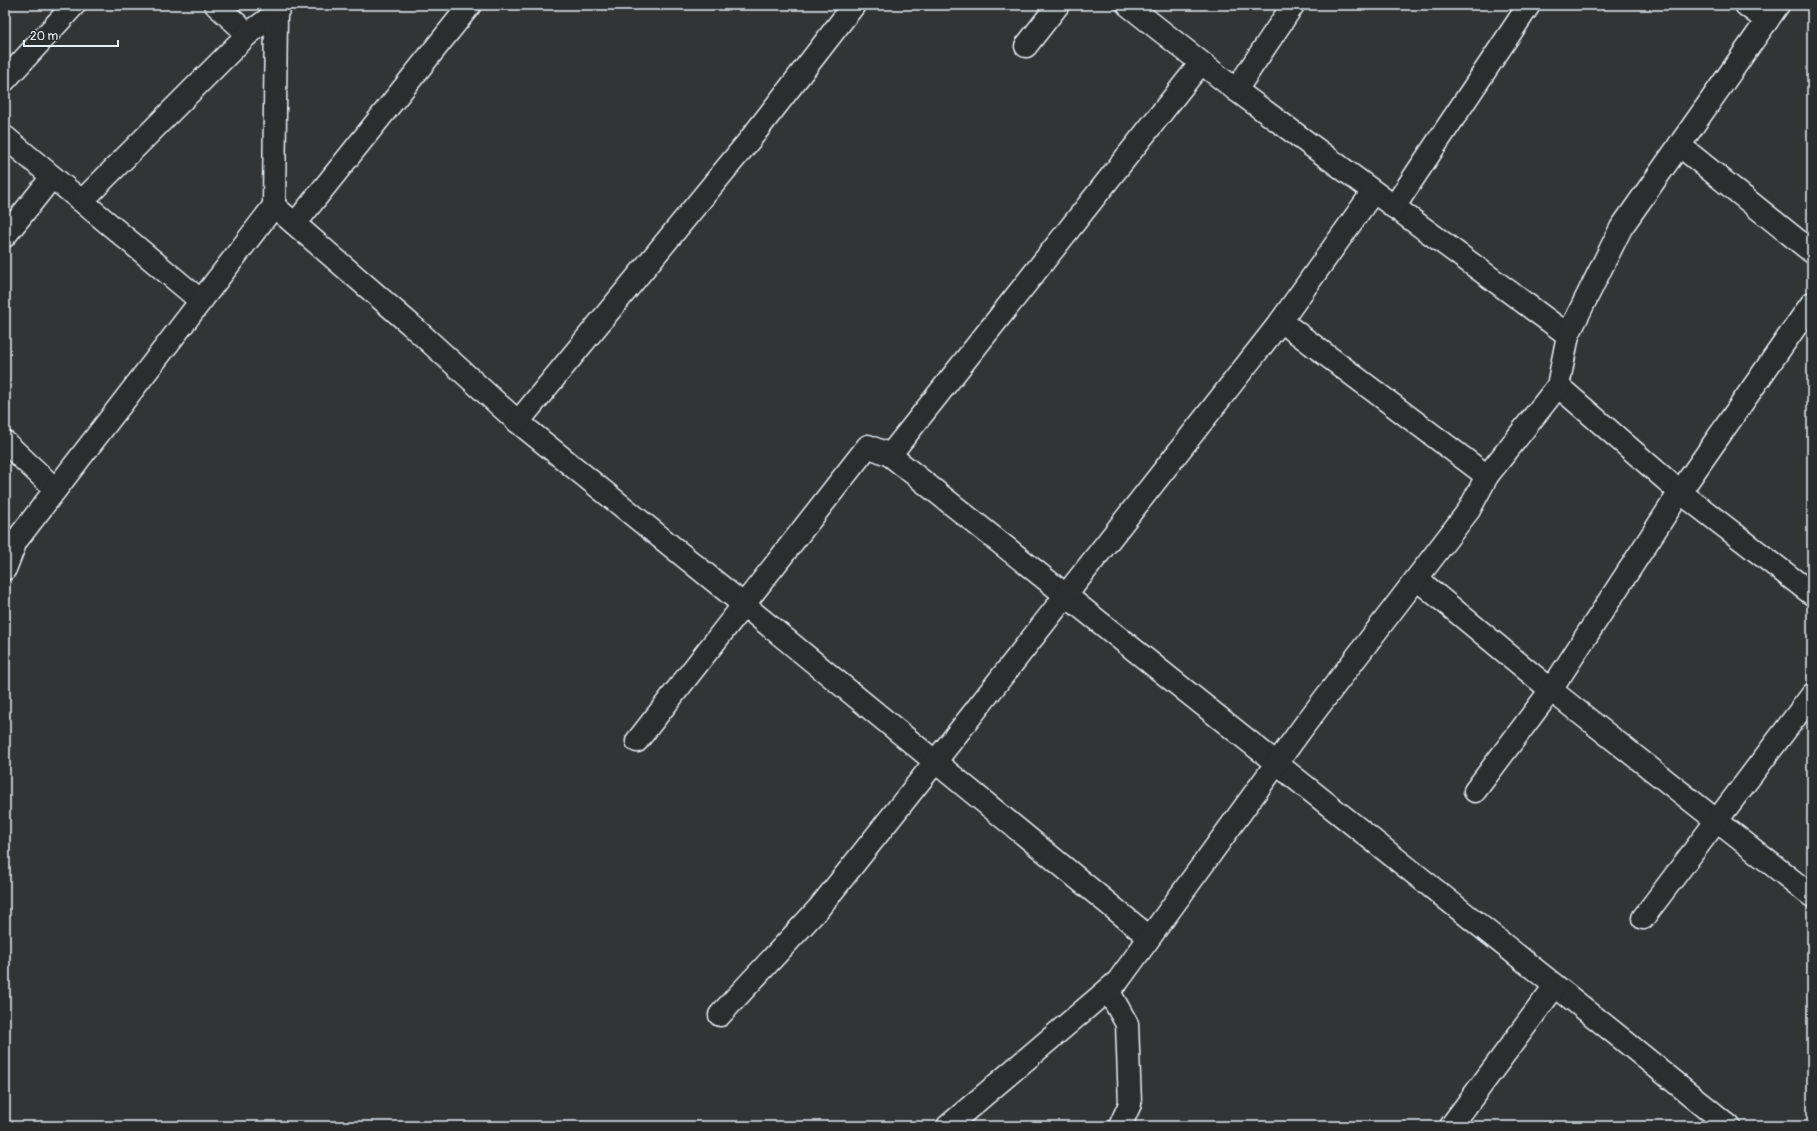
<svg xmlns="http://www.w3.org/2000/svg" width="1817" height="1131" font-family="Pangolin,sans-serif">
<rect width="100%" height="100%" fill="#323536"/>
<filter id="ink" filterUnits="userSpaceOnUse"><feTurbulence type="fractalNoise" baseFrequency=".025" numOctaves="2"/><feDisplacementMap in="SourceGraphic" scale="8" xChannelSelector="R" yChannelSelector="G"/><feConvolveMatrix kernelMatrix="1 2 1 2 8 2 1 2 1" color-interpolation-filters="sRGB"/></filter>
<g filter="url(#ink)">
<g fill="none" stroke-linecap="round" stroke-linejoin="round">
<!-- street casing -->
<g stroke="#e8f1f8" stroke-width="25">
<g id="street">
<path d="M216,5L248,34"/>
<path d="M1128,5L1236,90L1568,335"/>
<path d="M1746,5L1767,21"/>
<path d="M1026,46L1058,5"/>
<path d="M5,80L74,5"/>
<path d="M1236,90L1293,5"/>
<path d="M5,137L201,301"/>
<path d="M1679,145L1812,252"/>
<path d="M82,201L248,34L276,13"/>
<path d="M274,206L410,324L518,422L744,605L1149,937"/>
<path d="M1394,207L1529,5"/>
<path d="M295,224L470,5"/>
<path d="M5,236L52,177"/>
<path d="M1281,321L1487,476"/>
<path d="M1558,386L1680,492L1812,594"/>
<path d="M518,422L748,142L854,5"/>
<path d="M5,442L55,489"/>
<path d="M890,455L1617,1035L1729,1126"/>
<path d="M5,569L16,541L274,206L276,13L281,5"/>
<path d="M1417,579L1551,690L1812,896"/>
<path d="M637,741L868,446L890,455L1201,63"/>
<path d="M1475,791L1551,690L1680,492L1812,303"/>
<path d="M1643,918L1812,695"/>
<path d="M1108,990L1127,1024L1130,1104L1120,1126"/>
<path d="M720,1015L819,908L935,762L1281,321L1373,192"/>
<path d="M948,1126L1118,981L1306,723L1469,510L1487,476L1558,386L1568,335L1621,228L1778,5"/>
<path d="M1451,1126L1555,986"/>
</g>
</g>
<!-- street -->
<use href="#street" stroke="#2a2d2e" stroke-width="22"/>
</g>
</g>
<!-- margin -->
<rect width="1817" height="1131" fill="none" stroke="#2a2d2e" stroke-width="20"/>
<rect x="10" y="10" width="1797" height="1111" fill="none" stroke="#e8f1f8" stroke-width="1.5" filter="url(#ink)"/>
<!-- scale -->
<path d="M24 40v6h94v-6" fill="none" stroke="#e8f1f8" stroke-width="2"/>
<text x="30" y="40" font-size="12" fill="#e8f1f8" stroke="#2a2d2e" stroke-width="3" paint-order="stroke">20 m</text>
</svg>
